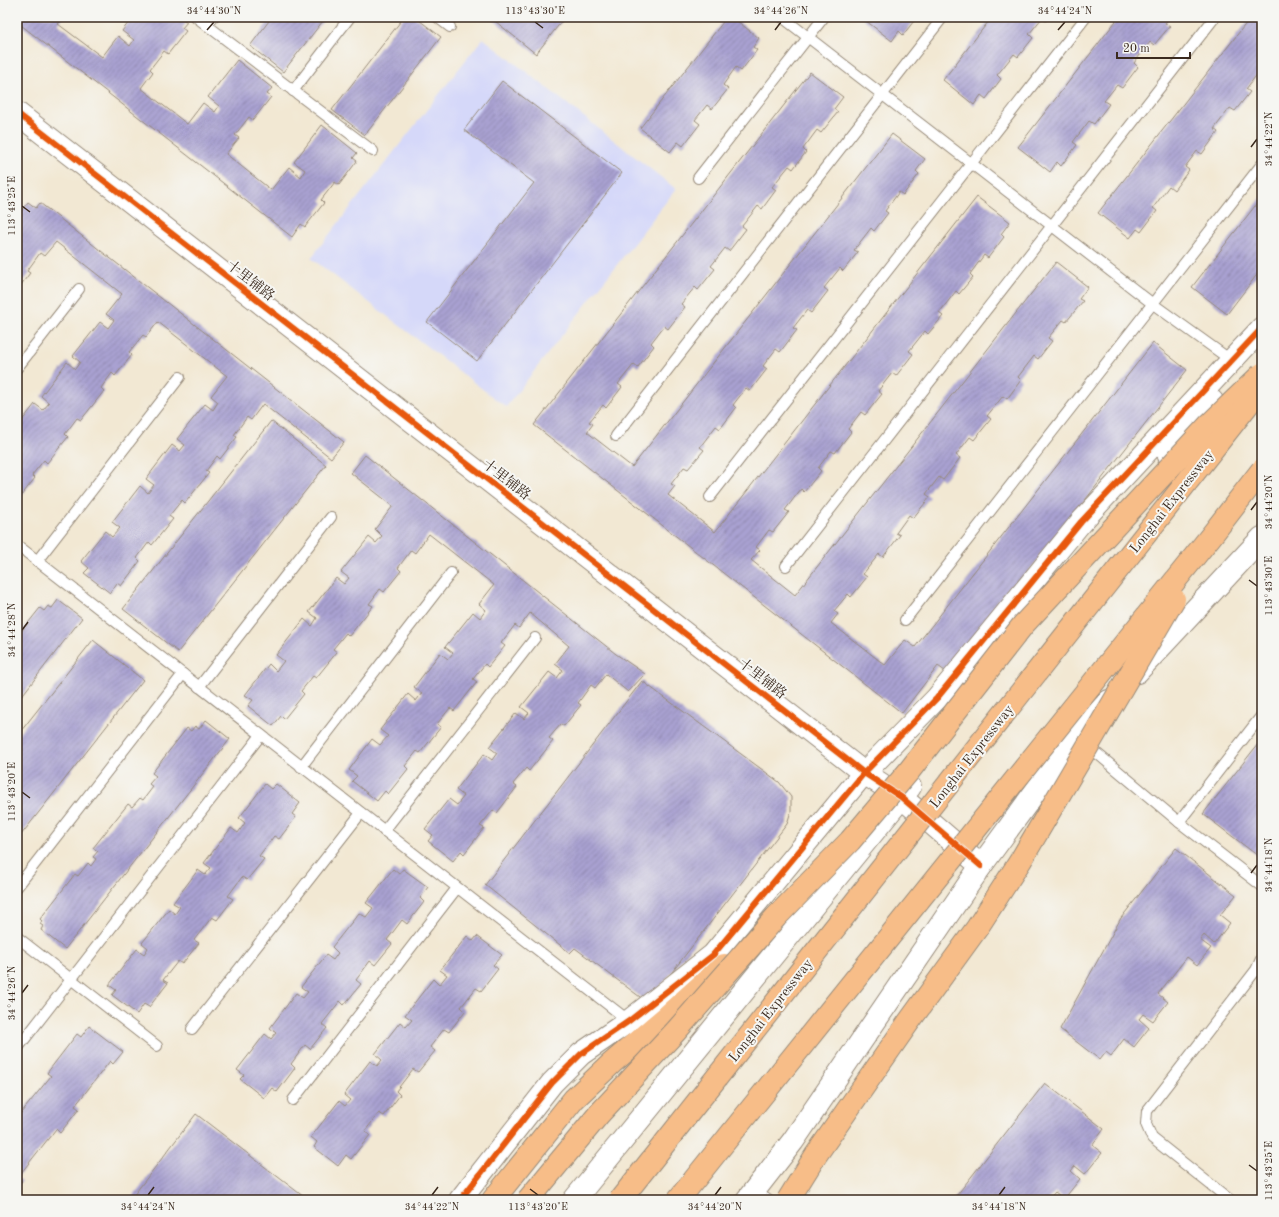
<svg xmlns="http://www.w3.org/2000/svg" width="1279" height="1217" font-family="'Old Standard TT','Noto Serif SC',serif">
<defs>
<pattern id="building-hatch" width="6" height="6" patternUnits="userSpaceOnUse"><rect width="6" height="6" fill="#a9a1d1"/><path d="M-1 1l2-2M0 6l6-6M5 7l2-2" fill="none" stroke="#8b83a9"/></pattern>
</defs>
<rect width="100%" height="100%" fill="#f6f6f2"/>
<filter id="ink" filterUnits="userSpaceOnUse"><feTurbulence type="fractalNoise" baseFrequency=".025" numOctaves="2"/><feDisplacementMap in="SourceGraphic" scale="8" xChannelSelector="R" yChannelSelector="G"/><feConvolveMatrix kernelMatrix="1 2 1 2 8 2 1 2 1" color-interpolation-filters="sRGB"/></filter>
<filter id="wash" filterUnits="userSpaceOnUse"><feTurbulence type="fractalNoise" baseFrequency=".012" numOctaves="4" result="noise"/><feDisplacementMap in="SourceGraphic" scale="16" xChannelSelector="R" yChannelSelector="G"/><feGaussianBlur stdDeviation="0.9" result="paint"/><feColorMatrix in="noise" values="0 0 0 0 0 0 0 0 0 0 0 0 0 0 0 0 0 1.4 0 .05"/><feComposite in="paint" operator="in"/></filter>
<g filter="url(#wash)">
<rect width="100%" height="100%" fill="#f2e8d3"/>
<!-- built -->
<path fill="#d5d8f9" d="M483,38L676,189L506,407L311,258Z"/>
<g id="blocks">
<!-- building -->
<g fill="url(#building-hatch)">
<path d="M17,17H64L58,24L102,57L118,36L130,46L134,40L122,31L133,17H180L187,22L182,28L186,31L168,54L164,51L150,69L153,72L141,88L187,124L203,103L215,112L219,106L208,97L237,60L272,88L267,94L271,97L253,120L249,117L235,135L239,138L226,154L271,190L289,167L301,177L305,170L294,162L322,125L357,153L353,158L357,161L339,185L335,182L321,200L324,203L305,227L301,224L292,237L17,22Z"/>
<path d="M272,17H326L283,72L250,46Z"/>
<path d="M404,17H415L441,37L365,135L332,110Z"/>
<path d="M490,17H565L536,54Z"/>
<path d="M727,17H732L759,38L753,47L757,50L741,71L736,67L723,85L728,89L712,109L707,105L695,120L700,124L683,146L678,142L670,152L640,128Z"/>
<path d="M861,17H917L903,35L899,31L892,41Z"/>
<path d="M992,17H1049L1046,21L1042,18L1029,34L1033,38L1018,57L1014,54L997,75L1001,79L986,99L981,95L974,105L943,80Z"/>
<path d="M1119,17H1170L1165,23L1170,26L1154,45L1150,42L1134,63L1138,67L1122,88L1117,85L1104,101L1109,104L1094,124L1089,121L1073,142L1077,145L1061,166L1057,162L1050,172L1018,147Z"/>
<path d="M1251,17H1262V71L1261,69L1246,89L1250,92L1235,111L1230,108L1214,129L1218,132L1202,154L1197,151L1185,167L1189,170L1174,190L1169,186L1153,208L1157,211L1141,232L1137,229L1130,238L1098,213Z"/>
<path d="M810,72L843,97L834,109L838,112L821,133L817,130L803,149L806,152L793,169L789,166L772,187L776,190L762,209L758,206L742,226L746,229L729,251L725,248L711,266L715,269L698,290L695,287L681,304L685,307L668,329L664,326L651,343L654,346L638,367L634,364L618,384L622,387L606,408L603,405L589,422L593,424L587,432L632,467L892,134L925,159L916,171L919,174L903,195L899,192L885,211L888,213L874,231L871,228L854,250L858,252L843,271L840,268L824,288L828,291L811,313L807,310L793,328L797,330L780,352L776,349L763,366L767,369L750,391L746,388L733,405L736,408L720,429L716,426L700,447L704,450L688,469L684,467L671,484L675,486L668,495L715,532L977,197L1010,222L1001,234L1004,237L988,258L984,255L970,274L973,277L959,294L956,291L939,313L943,316L928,334L925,331L909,351L913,354L896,376L892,373L878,391L882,394L865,415L861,412L848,429L851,432L835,453L831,451L818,468L821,471L804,492L801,489L785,510L789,512L773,532L769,530L756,547L760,550L751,560L795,595L1056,262L1088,287L1079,299L1083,301L1066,322L1063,320L1048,338L1052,341L1038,359L1034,356L1018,377L1021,380L1007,399L1003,396L987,416L991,419L974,440L970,437L956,455L960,458L943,480L939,477L926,494L930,497L913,518L909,515L896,533L900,535L883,557L879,554L863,574L867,577L851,597L848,594L834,611L838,614L831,623L885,665L905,640L915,647L1153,343L1187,370L949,674L938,666L902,713L534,425Z"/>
<path d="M502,81L622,173L477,361L427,322L534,183L464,130Z"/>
<path d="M1262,197V268L1227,314L1192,287Z"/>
<path d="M28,202L36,208L40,203L344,442L331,458L263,404L251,420L247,417L234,435L237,437L220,459L217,456L206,471L209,473L185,503L182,500L169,516L173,519L152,545L149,542L137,558L140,561L121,586L117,583L110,593L84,573L89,568L81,561L105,531L112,537L120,528L112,522L140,486L148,493L154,485L146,479L172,445L180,451L185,445L177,439L205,404L213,410L218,402L211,396L227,376L158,322L146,337L143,335L129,352L132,355L115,376L112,373L101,388L104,391L81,420L77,418L65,434L68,437L47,463L44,460L32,475L35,478L17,501V427L35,404L43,410L49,403L41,396L67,362L75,369L80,362L73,356L100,322L108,328L114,320L106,314L122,294L56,242L44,256L40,253L27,271L30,273L17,290V216Z"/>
<path d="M271,421L326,465L178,652L123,609Z"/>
<path d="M365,455L616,654L645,674L628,692L606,674L595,688L591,685L578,703L581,705L564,726L561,724L549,738L553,741L529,771L526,768L513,784L517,787L497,813L493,810L480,826L484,828L464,854L461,851L453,861L428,841L433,835L425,829L449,799L457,805L464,796L456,790L484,754L492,760L497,753L489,747L516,713L524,719L529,713L521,707L549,672L557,678L563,670L555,664L569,646L530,613L519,628L515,625L501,643L505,646L488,667L485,664L473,679L477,682L454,711L450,708L437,724L441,727L420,753L417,751L405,766L408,769L388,794L385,791L377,801L352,781L357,776L349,770L372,739L380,745L388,736L380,730L408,694L416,701L422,693L414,687L440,653L448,659L453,653L445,647L473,612L480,618L486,610L479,604L494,585L429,534L415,553L411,550L398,568L401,571L384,592L380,589L369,604L373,606L349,636L346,633L333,649L337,652L316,678L313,676L301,691L304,694L284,719L281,716L273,726L248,706L253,700L245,695L269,664L276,671L284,661L276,655L304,619L312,626L317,618L309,612L336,578L344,584L349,578L341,572L369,537L376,543L382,536L375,529L393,506L351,473Z"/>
<path d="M58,600L82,618L17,702V637L40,608L44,611L48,606L52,608Z"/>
<path d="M93,640L143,680L17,840V736Z"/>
<path d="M642,681L779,782L791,797V811L787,824L648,1003L575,948L570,953L485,885Z"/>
<path d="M206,720L230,739L65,949L41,930L43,926L40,924L42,921L40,919L75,874L78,876L88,863L91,866L96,859L93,857L98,851L93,848L128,804L132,807L140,798L143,800L153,787L149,784L156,776L152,773L187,728L191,731L195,726L199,729Z"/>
<path d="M1262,739V851L1258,856L1203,814Z"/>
<path d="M265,784L271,789L276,784L300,803L292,814L296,817L279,839L274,836L259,856L264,859L247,880L242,877L228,896L233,899L217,920L212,917L194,940L199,943L182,964L178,961L163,980L168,983L149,1007L144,1004L137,1014L112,995L116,990L109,985L137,949L144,954L148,948L142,943L169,909L175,914L180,907L173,903L198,870L205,875L211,868L204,863L231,828L238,833L245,823L239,818Z"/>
<path d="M1176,848L1236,895L1220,915L1230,923L1214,944L1204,935L1200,940L1211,948L1197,965L1187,957L1158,994L1168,1002L1153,1021L1143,1014L1139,1019L1149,1028L1134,1047L1124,1039L1111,1056L1106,1052L1100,1060L1060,1029L1121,918Z"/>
<path d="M393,869L399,874L403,869L428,887L420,898L424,902L407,924L402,920L387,940L392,944L375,965L370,961L356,980L361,984L344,1005L340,1001L322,1024L327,1028L310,1049L305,1045L291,1064L295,1068L277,1092L272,1088L264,1098L240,1079L244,1075L237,1070L265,1034L271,1039L276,1033L270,1028L296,993L303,998L308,992L301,987L326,955L333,960L338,953L332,947L359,913L366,917L373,908L366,903Z"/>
<path d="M467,936L473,941L477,936L502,955L493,965L498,969L481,991L476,988L461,1007L465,1011L449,1032L444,1029L430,1047L435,1051L418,1072L413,1069L396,1091L400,1095L384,1116L379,1113L365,1131L370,1135L351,1159L346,1155L338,1166L314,1147L317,1142L311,1137L339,1101L345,1106L350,1100L344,1095L370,1061L377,1066L382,1060L375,1054L400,1022L406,1027L412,1020L405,1015L433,979L439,985L447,975L440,970Z"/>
<path d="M89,1026L123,1052L113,1064L110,1061L75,1106L79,1109L60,1133L56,1129L17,1178L22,1181L17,1187V1111L18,1110L21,1113L51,1076L47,1073L77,1034L81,1037Z"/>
<path d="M1045,1083L1104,1129L1092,1145L1102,1153L1085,1174L1075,1166L1071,1171L1080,1179L1064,1199L1055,1192L1048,1200H953Z"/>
<path d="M196,1114L308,1200H130Z"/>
</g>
</g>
</g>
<g filter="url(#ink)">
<use href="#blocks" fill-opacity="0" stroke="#968978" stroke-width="1"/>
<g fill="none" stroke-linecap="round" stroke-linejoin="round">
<!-- service casing -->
<g stroke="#968978" stroke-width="12">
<g id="service">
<path d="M196,17L373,151"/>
<path d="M437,17L450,27"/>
<path d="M782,17L1153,304L1232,361"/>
<path d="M206,25L213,17"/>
<path d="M293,91L350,17"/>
<path d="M698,178L824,17"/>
<path d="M17,368L79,289"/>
<path d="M616,436L943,17"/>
<path d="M710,497L1086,17"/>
<path d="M17,545L629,1021"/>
<path d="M37,561L180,377"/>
<path d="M786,566L1215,17"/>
<path d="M905,620L1262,164"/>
<path d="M199,687L331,517"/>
<path d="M1087,745L1179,822L1262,886"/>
<path d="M301,767L451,573"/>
<path d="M1179,822L1262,715"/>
<path d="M384,831L535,638"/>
<path d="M17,887L183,674"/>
<path d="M17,937L157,1046"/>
<path d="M192,1029L361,813"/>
<path d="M17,1049L261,735"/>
<path d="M293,1100L457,888"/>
<path d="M765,1198L768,1200"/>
<path d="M1230,1200L1152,1138L1146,1124L1147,1111L1256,970L1262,957"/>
</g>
</g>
<!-- tertiary casing -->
<g stroke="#968978" stroke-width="24">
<g id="tertiary">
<path d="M17,113L864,773L901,797L981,866"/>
<path d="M1169,456L1212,401"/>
<path d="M1137,672L1262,538"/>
<path d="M460,1200L552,1083L581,1054L629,1021L713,955L864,773L937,698L1081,522L1262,328"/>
<path d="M574,1200L910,787"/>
<path d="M747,1200L793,1141L981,866L1076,736L1109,701"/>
</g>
</g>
<!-- trunk casing -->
<g stroke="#968978" stroke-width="24">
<path id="trunk" d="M493,1200L574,1099L612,1063L667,1016L724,965"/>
</g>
<!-- service -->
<use href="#service" stroke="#fff" stroke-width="10"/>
<!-- tertiary -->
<use href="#tertiary" stroke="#fff" stroke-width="22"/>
<!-- trunk -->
<use href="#trunk" stroke="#f7bd88" stroke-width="22"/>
<!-- trunk-bridge casing -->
<g stroke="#968978" stroke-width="24" stroke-linecap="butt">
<g id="trunk-bridge">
<path d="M528,1200L599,1114L676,1031L776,917L850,841L909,771L1023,625L1209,425L1262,374"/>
<path d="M620,1200L1250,402"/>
<path d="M678,1200L1211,536L1262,470"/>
<path d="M788,1200L816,1155L908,1023L977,928L1021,860L1174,599"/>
</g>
</g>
<!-- trunk-bridge -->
<use href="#trunk-bridge" stroke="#f7bd88" stroke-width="22"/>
<!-- cycleway casing -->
<g stroke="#f6f6f2" stroke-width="8">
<g id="cycleway">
<path d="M17,113L864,773L901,797L981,866"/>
<path d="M460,1200L552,1083L581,1054L629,1021L713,955L864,773L937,698L1081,522L1262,328"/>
</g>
</g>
<!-- cycleway -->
<use href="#cycleway" stroke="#e8590c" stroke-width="6"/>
</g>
</g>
<!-- ticks -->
<path fill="none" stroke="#3b2a1e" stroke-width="1.5" d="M535,22L543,28M207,30L214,22M775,30L781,22M1058,30L1065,22M1251,147L1257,139M22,206L30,212M1251,510L1257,502M1249,580L1257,586M22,630L28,622M22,792L30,798M1251,873L1257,865M22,993L28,985M1249,1165L1257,1171M530,1189L538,1195M148,1195L154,1187M432,1195L438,1187M715,1195L721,1187M999,1195L1005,1187"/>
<g text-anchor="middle" stroke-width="4" stroke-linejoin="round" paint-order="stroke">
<!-- street labels -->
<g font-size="14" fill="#3b2a1e" stroke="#f6f6f2">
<text transform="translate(251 280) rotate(38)" y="5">十里铺路</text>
<text transform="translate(507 479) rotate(38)" y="5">十里铺路</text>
<text transform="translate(1171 501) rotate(-52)" y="5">Longhai Expressway</text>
<text transform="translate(763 678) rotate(38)" y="5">十里铺路</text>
<text transform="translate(971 756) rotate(-52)" y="5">Longhai Expressway</text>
<text transform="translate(770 1010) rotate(-52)" y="5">Longhai Expressway</text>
</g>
</g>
<!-- margin -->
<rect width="1279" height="1217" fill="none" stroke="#f6f6f2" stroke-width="44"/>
<!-- scale -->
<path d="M1117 52v6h73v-6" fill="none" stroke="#3b2a1e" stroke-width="2"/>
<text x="1123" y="52" font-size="12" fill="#3b2a1e" stroke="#f6f6f2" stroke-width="3" paint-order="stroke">20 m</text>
<rect x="22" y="22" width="1235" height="1173" fill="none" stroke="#3b2a1e" stroke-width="1.5"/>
<g font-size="10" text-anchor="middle" fill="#3b2a1e">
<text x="214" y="14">34°44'30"N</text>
<text x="535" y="14">113°43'30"E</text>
<text x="781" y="14">34°44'26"N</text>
<text x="1065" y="14">34°44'24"N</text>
<text transform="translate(1268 139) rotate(-90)" y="4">34°44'22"N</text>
<text transform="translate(11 206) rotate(-90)" y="4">113°43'25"E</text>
<text transform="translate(1268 502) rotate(-90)" y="4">34°44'20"N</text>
<text transform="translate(1268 586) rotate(-90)" y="4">113°43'30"E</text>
<text transform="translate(11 630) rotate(-90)" y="4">34°44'28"N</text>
<text transform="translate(11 792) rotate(-90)" y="4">113°43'20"E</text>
<text transform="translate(1268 865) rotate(-90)" y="4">34°44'18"N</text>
<text transform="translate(11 993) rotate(-90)" y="4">34°44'26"N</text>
<text transform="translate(1268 1171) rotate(-90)" y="4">113°43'25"E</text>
<text x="148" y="1210">34°44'24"N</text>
<text x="432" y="1210">34°44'22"N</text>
<text x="538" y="1210">113°43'20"E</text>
<text x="715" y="1210">34°44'20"N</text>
<text x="999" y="1210">34°44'18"N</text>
</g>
</svg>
